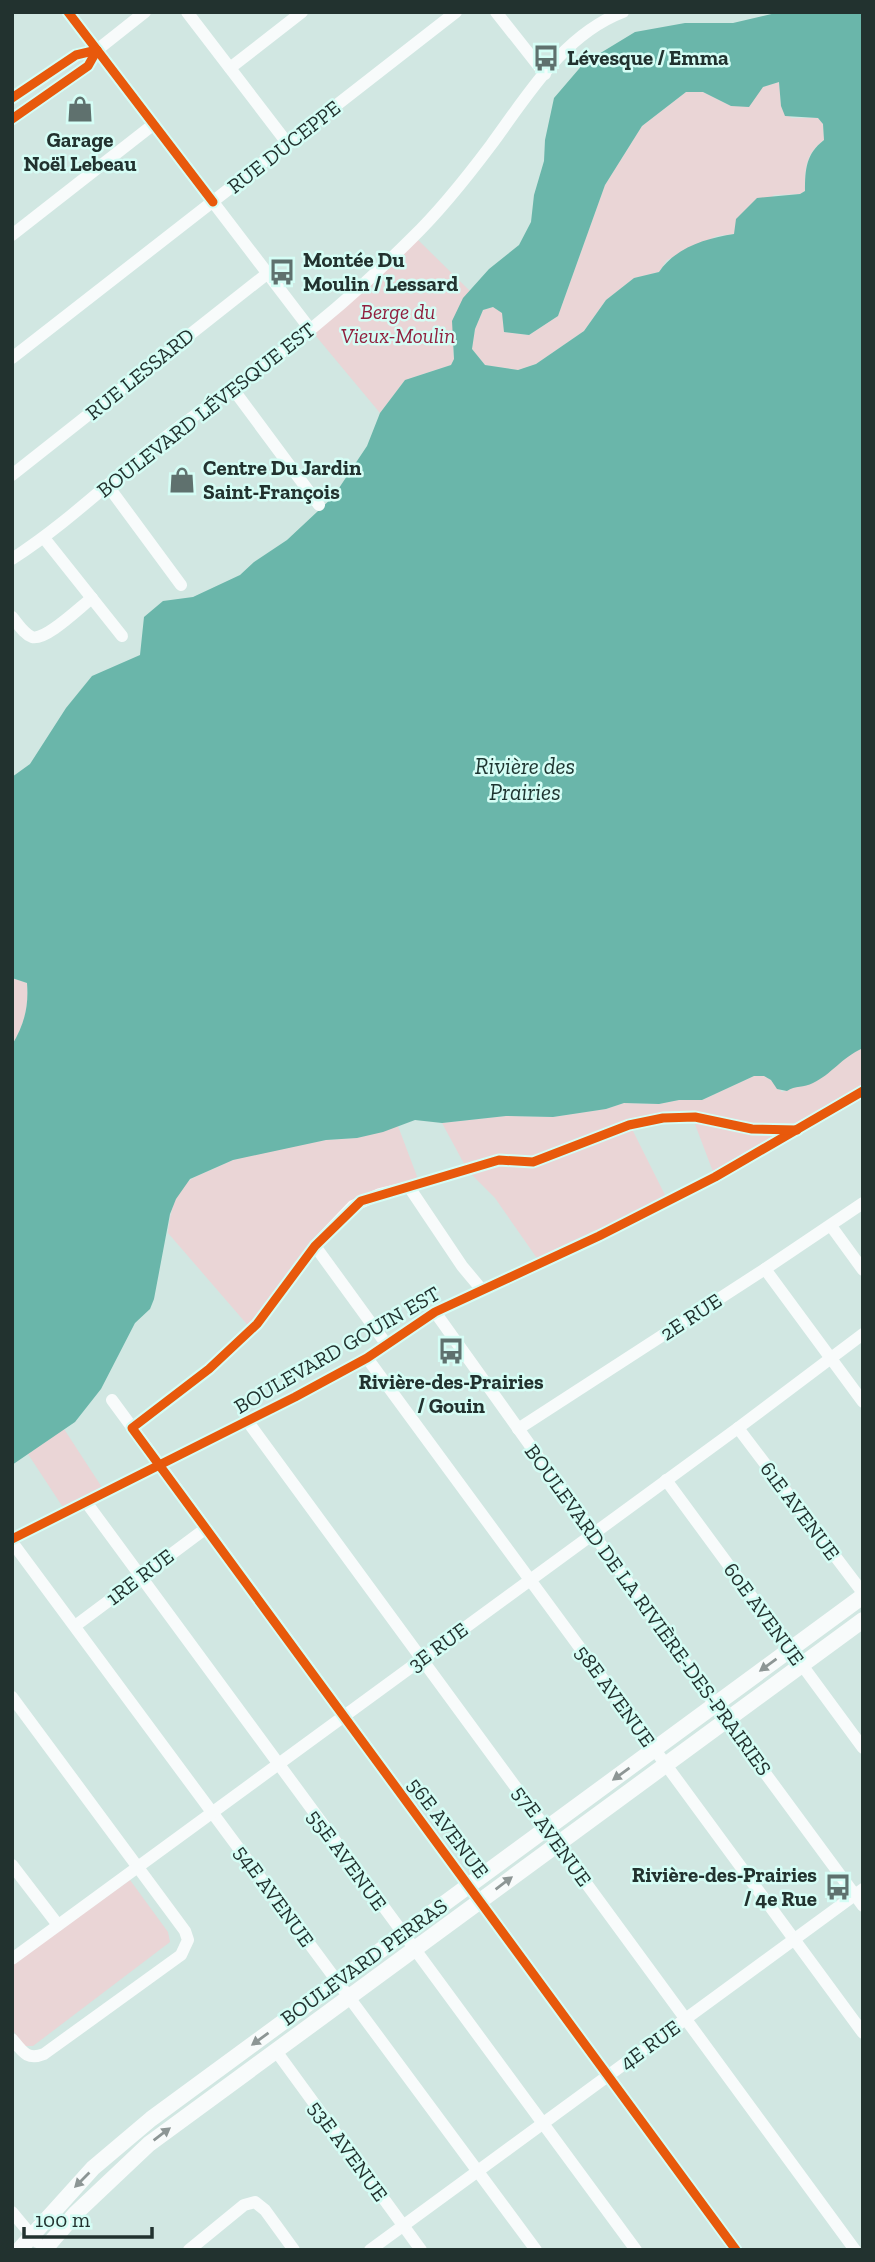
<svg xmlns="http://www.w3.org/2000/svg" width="875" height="2262" font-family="'Zilla Slab',serif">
<rect width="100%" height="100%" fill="#d1e7e2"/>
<!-- green -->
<g fill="#ead5d6">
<path d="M779,82L781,106L791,118H818L823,124L824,140C805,154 805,169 805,191L800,194L774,195L734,234L717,236L667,260L659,272L634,278L606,300L584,331L536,364L518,370L485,365L472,349L475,329L483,310L493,307L503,313L504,332L529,335L558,316L605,185L642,126L686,92H703L731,106L763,87Z"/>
<path d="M414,236L470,291C459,302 451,343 454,359L451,365L405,380L380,413L310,329Z"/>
<path d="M12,978L27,983C29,1007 24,1025 12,1045Z"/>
<path d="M863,1048V1091L715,1177L693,1119L654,1123L632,1129L668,1201L541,1264L495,1198L468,1171L442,1123L506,1116L553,1117L606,1109L624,1103L659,1104L679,1100H702L754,1076H764L771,1080L782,1092L824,1076L846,1055Z"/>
<path d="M398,1126L421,1187H409L361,1201L251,1329L168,1233C170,1213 175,1187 195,1177L233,1160L251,1155L326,1140L357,1138Z"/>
<path d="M64,1429L105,1492L66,1512L28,1454Z"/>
<path d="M130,1880L168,1932L170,1942L33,2046H24L12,2029V1965Z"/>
</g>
<!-- water -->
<path fill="#6ab6aa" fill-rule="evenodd" d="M780,12H863V1048C841,1058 832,1074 813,1083C804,1088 795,1085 787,1091L777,1089L771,1080L764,1076H754L702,1100H679L659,1104L624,1103L606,1109L553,1117L506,1116L442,1123L415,1120L383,1132L357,1138L326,1140L233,1160L190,1179L176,1199L170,1214L154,1299L150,1309L135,1323L101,1389L75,1422L12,1465V1045C24,1025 29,1007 27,983L12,978V777L30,764L66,708L92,676L140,655L144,617L163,601L193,597L240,575L254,562L287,540L333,497L367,446L380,413L405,380L451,365L454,359L452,321L463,298L489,269L519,245L531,222L534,195L544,161L545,140L554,98L584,63L635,32L685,23H733ZM779,82L781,106L785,116L818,118L823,124L824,140C806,154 805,169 805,191L800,194L757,198L736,219L734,234C706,238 675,248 659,272L634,278L606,300L584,331L536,364L518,370L485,365L472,349L475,329L483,310L493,307L502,313L504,332L529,335L558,316L605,185L642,126L686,92H703L731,106L749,107L763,87Z"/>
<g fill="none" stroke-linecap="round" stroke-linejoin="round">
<!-- minor -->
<g stroke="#f8fbfb" stroke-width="12">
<path d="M68,12L310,329"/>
<path d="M187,12L288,144"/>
<path d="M496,12L545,74"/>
<path d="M230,68L302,12"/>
<path d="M12,98L76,55L97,50"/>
<path d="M12,119L88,66L97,50L145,12"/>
<path d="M12,235L154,124"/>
<path d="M12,358L456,12"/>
<path d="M233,389L319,505"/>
<path d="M12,475L268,273"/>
<path d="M108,486L181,585"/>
<path d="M44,538L122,636"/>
<path d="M12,559C63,526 106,485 153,447C193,415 236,387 277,356C324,320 370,280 412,238C441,210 467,177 491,145C528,95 563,35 623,12"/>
<path d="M12,617C18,624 24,634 32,637C46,641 80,607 92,598"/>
<path d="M831,1226L863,1270"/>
<path d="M315,1246L387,1345"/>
<path d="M765,1269L863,1402"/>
<path d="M435,1312L726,1720L863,1906"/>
<path d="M367,1358L863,2033"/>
<path d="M112,1400L736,2250"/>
<path d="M248,1422L855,2250"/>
<path d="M132,1428L209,1369L257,1324L315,1246L353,1206L380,1194L409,1187L462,1266L482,1290"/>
<path d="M738,1428L863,1593"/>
<path d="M518,1429L765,1269L863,1203"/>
<path d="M666,1480L863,1748"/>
<path d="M86,1502L636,2250"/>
<path d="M12,1539L295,1397L367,1358L435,1312L599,1236L715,1177L863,1091"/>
<path d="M12,1542L536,2250"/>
<path d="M75,1626L205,1529"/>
<path d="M12,1697L185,1931L188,1940L181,1955L44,2054C27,2061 22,2051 12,2039"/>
<path d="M12,1865L58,1925"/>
<path d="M12,1959L738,1428L863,1334"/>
<path d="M276,2051L421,2250"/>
<path d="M12,2212L37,2242"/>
<path d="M189,2250L244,2205L255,2202L265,2210L294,2250"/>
<path d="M370,2250L863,1889"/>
</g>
<!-- major -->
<g stroke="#f8fbfb" stroke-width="16">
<path d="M19,2250L93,2168L151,2119L863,1596"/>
<path d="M44,2250L76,2213L149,2144L863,1620"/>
</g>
<!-- cycleway casing -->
<g stroke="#d5fdf5" stroke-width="13">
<g id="cycleway">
<path d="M68,12L213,202"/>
<path d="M12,98L76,55L97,50"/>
<path d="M12,119L88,66L97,50"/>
<path d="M12,1539L295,1397L367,1358L435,1312L599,1236L715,1177L863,1091"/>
<path d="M736,2250L132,1428L209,1369L257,1324L315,1246L361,1201L499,1160L533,1162L629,1125L663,1118L695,1117L752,1129L797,1130"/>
</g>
</g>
<!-- cycleway -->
<use href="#cycleway" stroke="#e8590c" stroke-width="9"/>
</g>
<!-- one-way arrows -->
<defs><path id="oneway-solid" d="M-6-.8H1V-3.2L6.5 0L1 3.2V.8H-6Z" transform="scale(1.75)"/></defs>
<g fill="#8d9695">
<use href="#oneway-solid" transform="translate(768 1665) rotate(144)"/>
<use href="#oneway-solid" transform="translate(621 1774) rotate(144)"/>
<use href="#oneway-solid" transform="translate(504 1883) rotate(-37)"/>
<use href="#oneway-solid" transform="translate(260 2039) rotate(144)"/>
<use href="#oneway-solid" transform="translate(162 2134) rotate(-37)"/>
<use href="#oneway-solid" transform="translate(82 2180) rotate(135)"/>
</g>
<!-- icons -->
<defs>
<g id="bus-bare" transform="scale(2.1)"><path d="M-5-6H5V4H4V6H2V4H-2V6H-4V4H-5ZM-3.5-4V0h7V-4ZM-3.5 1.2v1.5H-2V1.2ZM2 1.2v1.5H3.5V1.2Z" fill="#5f716e" stroke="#d5fdf5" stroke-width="2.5" paint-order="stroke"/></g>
<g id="shop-bare" transform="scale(2.1)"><path d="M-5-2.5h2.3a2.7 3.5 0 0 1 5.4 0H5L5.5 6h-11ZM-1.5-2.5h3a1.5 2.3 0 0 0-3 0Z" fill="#5f716e" stroke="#d5fdf5" stroke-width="2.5" paint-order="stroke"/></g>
</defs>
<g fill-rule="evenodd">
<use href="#bus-bare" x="546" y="58"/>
<use href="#shop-bare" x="80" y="109"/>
<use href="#bus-bare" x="282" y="272"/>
<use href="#shop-bare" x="182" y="480"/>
<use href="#bus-bare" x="451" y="1351"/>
<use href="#bus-bare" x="838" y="1887"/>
</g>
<g text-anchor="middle" stroke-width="5" stroke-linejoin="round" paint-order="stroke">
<!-- poi labels -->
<g font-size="21" font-weight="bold" fill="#22322f" stroke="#d5fdf5" text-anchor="start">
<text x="567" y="65">Lévesque / Emma</text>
<text x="80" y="147" text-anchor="middle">Garage<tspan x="80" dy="24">Noël Lebeau</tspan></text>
<text x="303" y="267">Montée Du<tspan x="303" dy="24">Moulin / Lessard</tspan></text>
<text x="203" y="475">Centre Du Jardin<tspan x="203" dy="24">Saint-François</tspan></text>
<text x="451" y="1389" text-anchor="middle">Rivière-des-Prairies<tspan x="451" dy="24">/ Gouin</tspan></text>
<text x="817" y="1882" text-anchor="end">Rivière-des-Prairies<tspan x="817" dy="24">/ 4e Rue</tspan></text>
</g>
<!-- street labels -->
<g font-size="21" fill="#22322f" stroke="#d5fdf5">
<text transform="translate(284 147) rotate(-38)" y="7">RUE DUCEPPE</text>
<text transform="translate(140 374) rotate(-39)" y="7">RUE LESSARD</text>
<text transform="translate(206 410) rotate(-38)" y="7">BOULEVARD LÉVESQUE EST</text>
<text transform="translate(691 1317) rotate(-33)" y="7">2E RUE</text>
<text transform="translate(337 1350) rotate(-30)" y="7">BOULEVARD GOUIN EST</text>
<text transform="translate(800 1511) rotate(53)" y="7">61E AVENUE</text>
<text transform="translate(140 1577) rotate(-37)" y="7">1RE RUE</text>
<text transform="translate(648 1610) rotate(54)" y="7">BOULEVARD DE LA RIVIÈRE-DES-PRAIRIES</text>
<text transform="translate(764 1614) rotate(54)" y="7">60E AVENUE</text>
<text transform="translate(438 1647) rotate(-36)" y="7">3E RUE</text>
<text transform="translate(615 1696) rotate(54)" y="7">58E AVENUE</text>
<text transform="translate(448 1828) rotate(53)" y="7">56E AVENUE</text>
<text transform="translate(552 1836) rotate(54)" y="7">57E AVENUE</text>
<text transform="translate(347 1860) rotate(54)" y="7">55E AVENUE</text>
<text transform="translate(274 1896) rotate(54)" y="7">54E AVENUE</text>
<text transform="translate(364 1962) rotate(-36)" y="7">BOULEVARD PERRAS</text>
<text transform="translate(650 2045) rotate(-36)" y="7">4E RUE</text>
<text transform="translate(348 2151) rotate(54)" y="7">53E AVENUE</text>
</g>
<!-- park labels -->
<g font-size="21" font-style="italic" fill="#91203e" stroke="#d5fdf5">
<text x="398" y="319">Berge du<tspan x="398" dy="24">Vieux-Moulin</tspan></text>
</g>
<!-- water labels -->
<g font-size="23" font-style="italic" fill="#1e3430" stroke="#d5fdf5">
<text x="525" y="774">Rivière des<tspan x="525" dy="26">Prairies</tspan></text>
</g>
</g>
<!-- border -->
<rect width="875" height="2262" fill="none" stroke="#22322f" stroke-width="28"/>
<!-- scale -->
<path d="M24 2227v10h128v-10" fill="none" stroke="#22322f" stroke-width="3.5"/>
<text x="35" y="2227" font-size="21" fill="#22322f" stroke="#d5fdf5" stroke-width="5" paint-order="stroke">100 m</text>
</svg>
